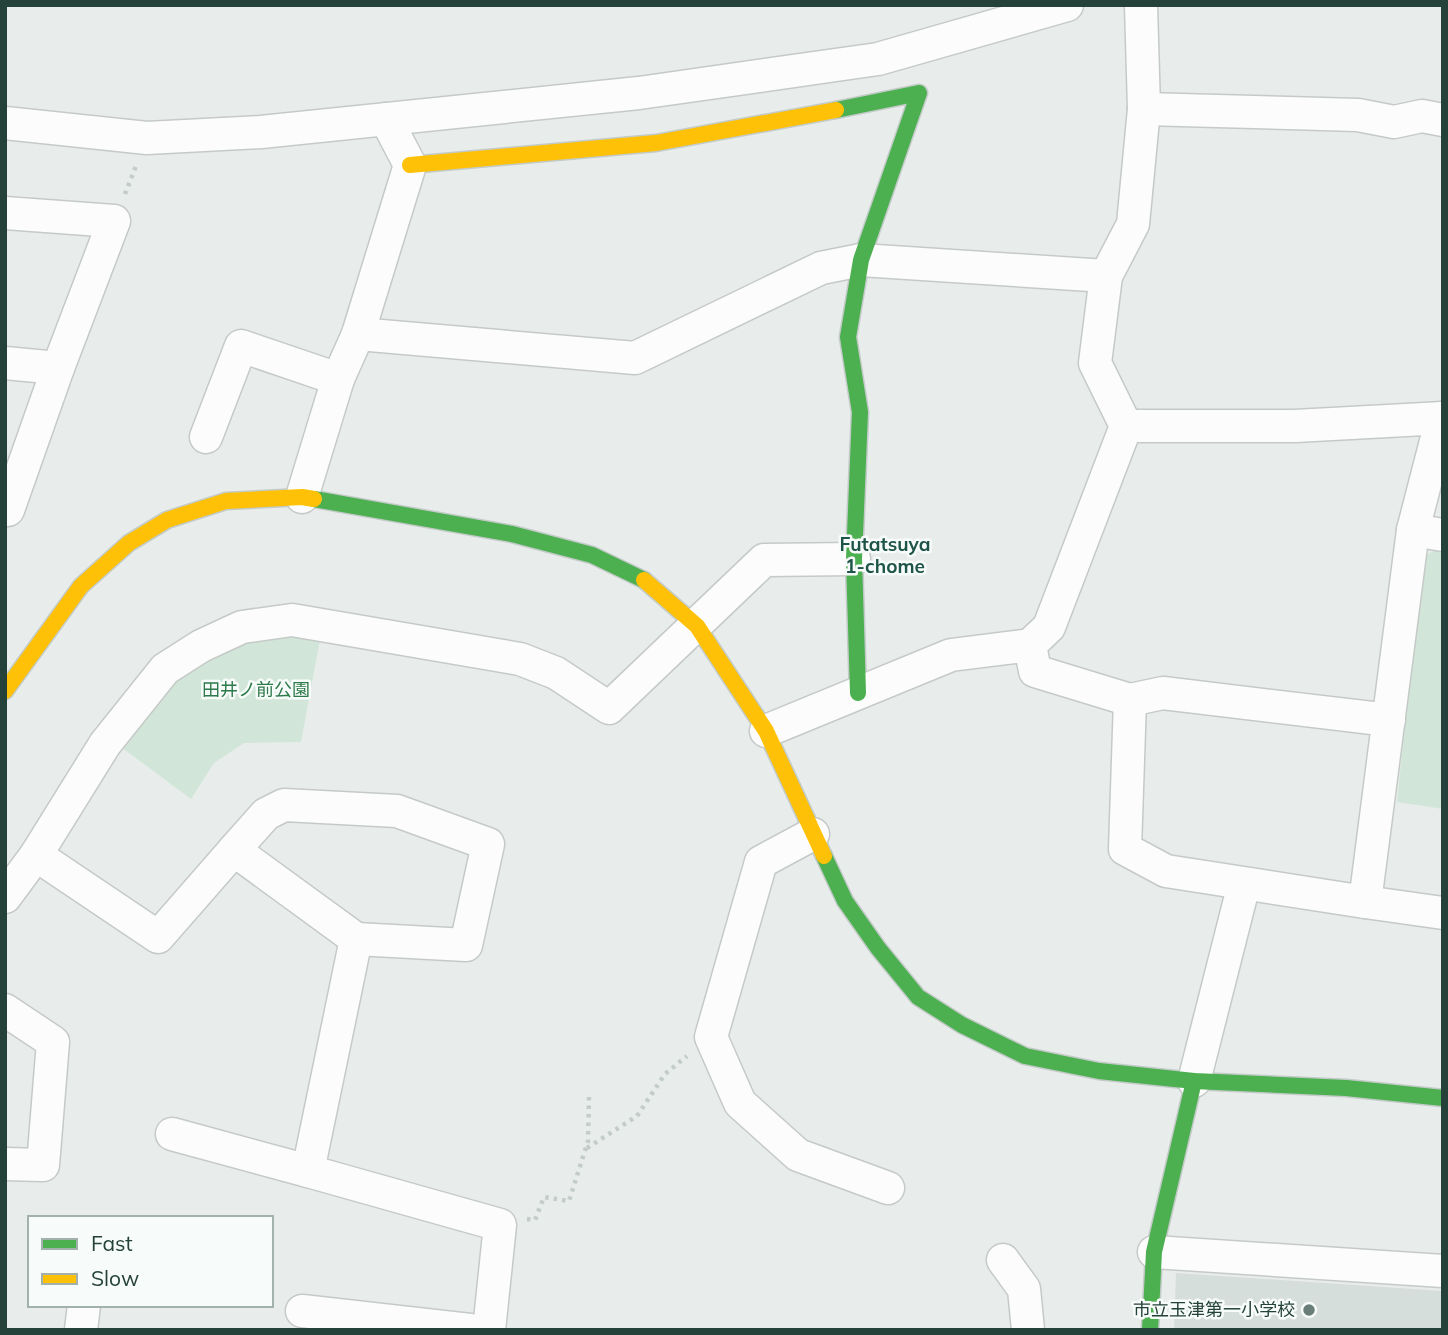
<svg xmlns="http://www.w3.org/2000/svg" width="1448" height="1335" font-family="Mulish,'Noto Sans JP',sans-serif">
<rect width="100%" height="100%" fill="#e8edeb"/>
<!-- built -->
<path fill="#d6dedb" d="M1176,1273L1443,1291V1330H1174Z"/>
<!-- green -->
<g fill="#d1e6d8">
<path d="M1438,549L1443,550V809L1397,802L1422,557Z"/>
<path d="M259,634H321L301,742L244,743L214,763L191,799L117,744L167,678Z"/>
</g>
<g fill="none" stroke-linecap="round" stroke-linejoin="round">
<!-- street casing -->
<g stroke="#c5cac8" stroke-width="35">
<g id="street">
<path d="M1144,109L1358,115L1394,122L1422,116L1443,120"/>
<path d="M5,123L147,138L261,132L639,93L878,59L1067,5"/>
<path d="M5,213L114,221L58,368L8,510H5"/>
<path d="M358,334L635,358L821,268L861,260L1106,276"/>
<path d="M5,363L58,368"/>
<path d="M1126,426H1295L1443,418"/>
<path d="M206,437L241,346L338,379"/>
<path d="M302,497L338,379L358,334L410,165L386,119"/>
<path d="M1413,530L1442,418"/>
<path d="M1443,535L1413,530L1365,902L1443,913"/>
<path d="M1030,645L1035,671L1130,700"/>
<path d="M766,731L951,655L1030,645L1049,627L1126,426L1095,363L1106,276L1133,224L1144,109L1141,5"/>
<path d="M813,834L761,862L711,1037L740,1103L798,1155L888,1188"/>
<path d="M234,850L266,814L284,805L397,811L488,844L466,945L356,939"/>
<path d="M36,855L158,937L234,850L356,939L308,1171L500,1225L489,1330"/>
<path d="M5,897L36,855L105,744L165,669L201,646L242,627L292,620L520,659L556,673L609,708L764,560L854,559"/>
<path d="M1365,902L1166,871L1125,849L1130,700L1163,693L1389,720"/>
<path d="M5,1010L53,1042L43,1165L5,1164"/>
<path d="M1194,1081L1244,884"/>
<path d="M172,1134L308,1171"/>
<path d="M1154,1252L1443,1271"/>
<path d="M1003,1260L1024,1289L1028,1330"/>
<path d="M302,1311L470,1330"/>
<path d="M81,1330L84,1305"/>
</g>
</g>
<!-- fast casing -->
<g stroke="#c3cbc8" stroke-width="19">
<g id="fast">
<path d="M836,110L919,93L861,260L848,337L860,412L854,559L858,693"/>
<path d="M314,499L512,534L592,555L644,580"/>
<path d="M824,856L845,901L878,948L918,997L962,1025L1025,1056L1099,1071L1194,1081L1346,1088L1443,1098"/>
<path d="M1150,1330L1154,1252L1194,1081"/>
</g>
</g>
<!-- slow casing -->
<g stroke="#c3cbc8" stroke-width="19">
<g id="slow">
<path d="M410,165L656,143L836,110"/>
<path d="M644,580L697,626L766,731L824,856"/>
<path d="M5,691L81,586L129,543L167,520L226,501L302,497L314,499"/>
</g>
</g>
<!-- path -->
<g stroke="#c3ccca" stroke-width="4.5" stroke-dasharray="3.5 5" stroke-linecap="butt">
<path d="M125,194L136,166"/>
<path d="M587,1148L637,1116L665,1074L687,1056"/>
<path d="M527,1219L535,1220L544,1197L569,1201L588,1141L589,1096"/>
</g>
<!-- street -->
<use href="#street" stroke="#fcfcfc" stroke-width="32"/>
<!-- fast -->
<use href="#fast" stroke="#4caf50" stroke-width="16"/>
<!-- slow -->
<use href="#slow" stroke="#ffc107" stroke-width="16"/>
</g>
<!-- markers -->
<circle fill="#697e78" stroke="#f7fbf9" stroke-width="2.5" cx="1309" cy="1310" r="7"/>
<g text-anchor="middle" stroke-width="5" stroke-linejoin="round" paint-order="stroke">
<!-- park labels -->
<g font-size="18" fill="#2d7a4b" stroke="#f7fbf9">
<text x="256" y="696">田井ノ前公園</text>
</g>
<!-- poi labels -->
<g font-size="18" fill="#24423a" stroke="#f7fbf9" text-anchor="end">
<text x="1295" y="1316">市立玉津第一小学校</text>
</g>
<!-- neighbourhood labels -->
<g font-size="19" font-weight="bold" fill="#1f5548" stroke="#f7fbf9">
<text x="885" y="551">Futatsuya<tspan x="885" dy="22">1-chome</tspan></text>
</g>
</g>
<!-- border -->
<rect width="1448" height="1335" fill="none" stroke="#24423a" stroke-width="14"/>
<!-- legend -->
<rect x="28" y="1216" width="245" height="91" fill="#f7fbf9" stroke="#a3b1ad" stroke-width="2"/>
<rect x="42" y="1239" width="35" height="10" fill="#4caf50" stroke="#a3b1ad" stroke-width="2"/>
<text x="91" y="1251" font-size="21" fill="#24423a">Fast</text>
<rect x="42" y="1274" width="35" height="10" fill="#ffc107" stroke="#a3b1ad" stroke-width="2"/>
<text x="91" y="1286" font-size="21" fill="#24423a">Slow</text>
</svg>
